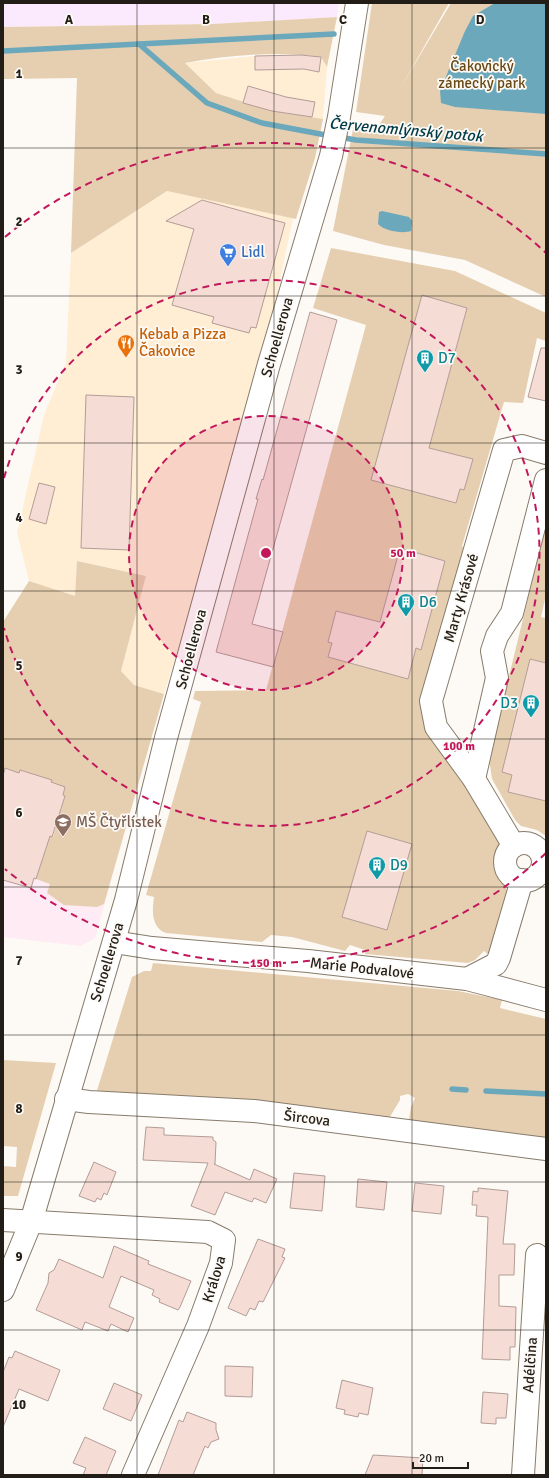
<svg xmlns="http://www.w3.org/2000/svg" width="549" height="1478" font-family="Signika,sans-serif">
<rect width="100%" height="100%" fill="#fdfaf6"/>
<!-- built -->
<g fill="#ffedd4">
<path d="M301,55L321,57L327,67L323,119L273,111L216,93L185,63L255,56Z"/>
<path d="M167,191L293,218L266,347L197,588L164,694L134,685L121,671L146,576L77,561L75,596L40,585L29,581L17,533L44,415L66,362L71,253Z"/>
</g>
<!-- industrial -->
<path fill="#fbeafd" d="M3,3H339L337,17L212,24L3,27Z"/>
<!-- education -->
<path fill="#feebf3" d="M3,733L142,770L95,938L81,946L3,937Z"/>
<!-- green -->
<g fill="#e6cfb0" fill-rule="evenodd">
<path d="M372,3H449L401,87L451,3H546V297L465,260L384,245L333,231L354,124L377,128L385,116L356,112Z"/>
<path d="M337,17L327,67L321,57C277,51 229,55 185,63L216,93L273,111L323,119L315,158L296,219L167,191L71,253L77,78L3,79V27L212,24Z"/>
<path d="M331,248L455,271L546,313V341L537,338L523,403L504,402L462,546L465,550L429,703L501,841L498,862L506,883L507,894L489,955L484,951L475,960L468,963L365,954V950L350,945L345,951L292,937L271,935L262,942L166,933C151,928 152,910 154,897L146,895L201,702L193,699L195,691L266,690L366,325L313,308ZM422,295L467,308L429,448L472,460L464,490L460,489L456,503L372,480ZM400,549L445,561L421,649L416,648L408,679L328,657L332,643L328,642L336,611L380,622ZM367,831L412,844L342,917Z"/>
<path d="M546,504V595L541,617L546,618V663L531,659L502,772L512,775L508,792L546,801V836L537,830L521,826L515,820L492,779L489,758L542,541Z"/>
<path d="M77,561L146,576L121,671L134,685L164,694L104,904L97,907L64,905L47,893L50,884L36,879L50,836L53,837L57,824L54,822L59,810H61L65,796L63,795L65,787L51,782L52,780L21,770L19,773L6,768L3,776V622L29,581L75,596Z"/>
<path d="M153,963L458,991L502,1000L500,1008L546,1019V1142L412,1123L409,1119L411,1107L415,1098L408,1094L400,1096V1100L388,1120L95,1097L132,977L144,971H151Z"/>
<path d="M3,1060L56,1063L18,1196H3V1166L16,1167L17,1147L3,1146Z"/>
</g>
<!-- water -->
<g fill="#6ba8bb">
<path d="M495,3H546V114L455,107L441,103L440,91L465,31L473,16Z"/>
<path d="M382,211L409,217L412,221L411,231C403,234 384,231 378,224L379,212Z"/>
</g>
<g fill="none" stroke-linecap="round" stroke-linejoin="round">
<!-- stream -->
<g stroke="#6ba8bb" stroke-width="5.5">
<path d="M139,44L334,34"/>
<path d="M3,51L139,44L207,103L262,123L331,136"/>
<path d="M339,137L356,140L546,154"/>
<path d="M452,1089L466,1090"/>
<path d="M486,1091L546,1094"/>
</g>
</g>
<!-- building -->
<g fill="#f5ddd6" stroke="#b39c96">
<path d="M301,55L321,57L319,72L304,69L255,70V56Z"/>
<path d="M248,86L286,97L315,102L312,117L272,111L243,103Z"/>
<path d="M202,200L285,223L256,328L251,327L249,333L212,323L214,317L172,305L194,229L166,221Z"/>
<path d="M422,295L467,308L429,448L473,459L464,490L460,489L456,503L371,480Z"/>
<path d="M310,312L337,320L252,624L283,632L273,667L216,652L258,499H256L262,479L263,480Z"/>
<path d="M541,348H546V401L528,397Z"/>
<path d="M86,395L134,397L129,550L81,548Z"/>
<path d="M39,483L55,487L46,524L29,519Z"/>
<path d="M400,548L445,561L421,650L416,648L408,679L328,657L332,643L328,642L336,611L380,622Z"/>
<path d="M530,659L546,663V801L508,792L512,775L502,772Z"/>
<path d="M5,768L19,773L20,770L52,780L51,782L65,787L63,795L65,796L52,837L50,836L36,879L34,878L31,888L3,880V776Z"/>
<path d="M367,831L412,844L387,930L342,917Z"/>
<path d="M146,1127L164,1128V1135L213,1137V1140L216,1142L215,1164H214L250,1180L254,1169L277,1179L266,1203L254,1198L252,1202L225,1192L215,1215L191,1206L208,1163L143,1160Z"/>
<path d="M94,1162L116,1172L107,1195L104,1193L101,1200L97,1198L95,1202L79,1196Z"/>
<path d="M294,1173L325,1176L322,1211L290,1208Z"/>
<path d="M358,1179L387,1182L384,1210L356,1207Z"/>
<path d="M415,1183L444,1186L441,1214L412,1211Z"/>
<path d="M478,1188L508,1191L503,1244H515L514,1275H499V1306L516,1307L515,1347H510V1360L482,1359L488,1217L476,1216L477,1205H472L473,1191L478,1192Z"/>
<path d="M258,1239L285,1249L282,1257L285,1258L263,1302L259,1301L255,1310L250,1308L246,1316L228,1308Z"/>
<path d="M114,1246L149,1261L148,1264L191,1281L180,1307L178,1310L159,1302L160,1299L152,1295L154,1290L121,1276L109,1307L134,1318L128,1332L111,1324L108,1331L85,1322L82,1330L36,1310L48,1283L49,1273L54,1270L59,1259L103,1278Z"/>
<path d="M15,1351L60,1370L48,1401L19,1389L3,1427V1372L9,1357L12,1358Z"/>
<path d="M225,1366L253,1367L252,1397L225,1396Z"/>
<path d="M342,1380L373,1388L368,1415L359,1413L358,1417L344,1414L345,1410L336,1408Z"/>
<path d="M114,1383L142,1395L131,1421L103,1409Z"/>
<path d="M483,1392L508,1394L506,1418H496V1424L481,1423Z"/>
<path d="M187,1412L216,1423V1430L219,1439L211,1442L208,1448L205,1446L193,1475H158L179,1420L183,1422Z"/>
<path d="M85,1437L116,1451L106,1475H83L86,1468L73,1463Z"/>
<path d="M373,1455L423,1458L422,1475H365Z"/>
</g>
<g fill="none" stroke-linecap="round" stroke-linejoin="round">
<!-- street casing -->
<g stroke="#877b6b" stroke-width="24">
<g id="street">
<path d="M474,779L497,678L492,651L497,636L512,613L546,480"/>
<circle cx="524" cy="862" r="19"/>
<path d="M514,846L474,779L436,727L431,701L504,450L522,446L546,453"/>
<path d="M114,942L152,948L308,961L467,979L546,1000"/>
<path d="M467,979L496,964L499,958L522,880"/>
<path d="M66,1099L89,1102L254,1111L546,1149"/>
<path d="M3,1220L208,1232L224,1240L221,1263L198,1326L133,1475"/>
<path d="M523,1475L537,1255"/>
</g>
</g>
<!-- secondary casing -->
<g stroke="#877b6b" stroke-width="24">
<path id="secondary" d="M3,1290L31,1222L126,900L166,738L269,364L331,156L339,117L357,3"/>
</g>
<!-- street -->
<use href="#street" stroke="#fff" stroke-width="22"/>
<!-- secondary -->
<use href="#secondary" stroke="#fff" stroke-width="22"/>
</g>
<!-- grid -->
<path fill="none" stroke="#221d17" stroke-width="1" stroke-opacity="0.55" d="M137,3V1475M274,3V1475M412,3V1475M3,148H546M3,296H546M3,443H546M3,591H546M3,739H546M3,887H546M3,1035H546M3,1182H546M3,1330H546"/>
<!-- distance rings -->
<circle cx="266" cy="553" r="137" fill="#c2185b" fill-opacity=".12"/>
<g fill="none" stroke="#c2185b" stroke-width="2" stroke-dasharray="7 5">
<circle cx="266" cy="553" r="137"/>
<path d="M4 478A273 273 0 1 1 4 628"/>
<path d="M546 853A410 410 0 0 1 5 869M5 237A410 410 0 0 1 546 253"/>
</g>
<!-- icons -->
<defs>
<g id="supermarket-pin" transform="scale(0.9)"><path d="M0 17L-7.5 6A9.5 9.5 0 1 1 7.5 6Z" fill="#3f7fe0" stroke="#fdfaf6"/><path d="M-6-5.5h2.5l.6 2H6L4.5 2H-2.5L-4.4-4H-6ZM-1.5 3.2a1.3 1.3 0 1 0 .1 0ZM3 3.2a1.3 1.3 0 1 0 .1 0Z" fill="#fff"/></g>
<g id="restaurant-pin" transform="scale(0.9)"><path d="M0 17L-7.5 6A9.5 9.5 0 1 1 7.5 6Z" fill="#e8710a" stroke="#fdfaf6"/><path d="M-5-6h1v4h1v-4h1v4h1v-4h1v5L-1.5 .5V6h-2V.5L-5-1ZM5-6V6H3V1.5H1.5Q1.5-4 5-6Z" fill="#fff"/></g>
<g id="building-pin" transform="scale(0.9)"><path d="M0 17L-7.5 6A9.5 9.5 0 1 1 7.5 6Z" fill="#0f9aa8" stroke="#fdfaf6"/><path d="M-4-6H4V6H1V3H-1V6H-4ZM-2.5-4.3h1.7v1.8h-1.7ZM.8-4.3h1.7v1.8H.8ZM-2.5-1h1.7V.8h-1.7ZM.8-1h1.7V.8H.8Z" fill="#fff"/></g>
<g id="school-pin" transform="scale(0.9)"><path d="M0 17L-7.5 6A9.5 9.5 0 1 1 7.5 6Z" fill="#8d6e63" stroke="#fdfaf6"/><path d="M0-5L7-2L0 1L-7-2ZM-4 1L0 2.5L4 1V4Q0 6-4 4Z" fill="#fff"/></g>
</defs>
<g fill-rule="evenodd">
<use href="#supermarket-pin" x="228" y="252"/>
<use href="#restaurant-pin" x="126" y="343"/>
<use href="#building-pin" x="425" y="358"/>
<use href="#building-pin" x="406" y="602"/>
<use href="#building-pin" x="531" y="703"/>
<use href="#school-pin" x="63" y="822"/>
<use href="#building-pin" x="377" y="865"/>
</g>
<g text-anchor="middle" stroke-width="3.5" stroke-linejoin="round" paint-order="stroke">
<!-- park labels -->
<g font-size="15" fill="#694915" stroke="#fdfaf6">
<text x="482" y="71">Čakovický<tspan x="482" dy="17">zámecký park</tspan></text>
</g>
<!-- shop labels -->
<g font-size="15" fill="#366cbe" stroke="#fdfaf6" text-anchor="start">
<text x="241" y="257">Lidl</text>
</g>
<!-- food labels -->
<g font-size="15" fill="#c56008" stroke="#fdfaf6" text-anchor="start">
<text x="139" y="339">Kebab a Pizza<tspan x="139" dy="17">Čakovice</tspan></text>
</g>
<!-- street labels -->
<g font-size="15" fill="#221d17" stroke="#fdfaf6">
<text transform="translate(277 337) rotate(-74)" y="5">Schoellerova</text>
<text transform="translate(461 598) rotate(-74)" y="5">Marty Krásové</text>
<text transform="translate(191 649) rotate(-75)" y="5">Schoellerova</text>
<text transform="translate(107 962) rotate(-73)" y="5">Schoellerova</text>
<text transform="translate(362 968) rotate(6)" y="5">Marie Podvalové</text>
<text transform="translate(307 1118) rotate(7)" y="5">Šircova</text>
<text transform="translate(214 1279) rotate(-73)" y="5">Králova</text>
<text transform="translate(530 1365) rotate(-86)" y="5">Adélčina</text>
</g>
<!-- culture labels -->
<g font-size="15" fill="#0d838f" stroke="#fdfaf6" text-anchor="start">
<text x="438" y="363">D7</text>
<text x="419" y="607">D6</text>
<text x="518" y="708" text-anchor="end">D3</text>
<text x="390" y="870">D9</text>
</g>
<!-- education labels -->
<g font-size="15" fill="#785e54" stroke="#fdfaf6" text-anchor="start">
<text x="76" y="827">MŠ Čtyřlístek</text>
</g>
<!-- water labels -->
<g font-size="16" font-style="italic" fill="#003b49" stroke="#fdfaf6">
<text transform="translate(406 129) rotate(5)" y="6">Červenomlýnský potok</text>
</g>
</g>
<g font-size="13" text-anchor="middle" font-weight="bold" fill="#221d17" stroke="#fdfaf6" stroke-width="3.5" stroke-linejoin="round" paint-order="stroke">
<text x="69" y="24">A</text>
<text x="206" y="24">B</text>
<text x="343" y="24">C</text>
<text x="480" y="24">D</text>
<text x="19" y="78">1</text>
<text x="19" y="226">2</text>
<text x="19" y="374">3</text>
<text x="19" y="522">4</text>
<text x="19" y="670">5</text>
<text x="19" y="817">6</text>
<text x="19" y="965">7</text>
<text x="19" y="1113">8</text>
<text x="19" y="1261">9</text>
<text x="19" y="1409">10</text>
</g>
<circle cx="266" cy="553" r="6" fill="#c2185b" stroke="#fdfaf6" stroke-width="2"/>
<g font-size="12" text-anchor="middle" font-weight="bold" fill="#c2185b" stroke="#fdfaf6" stroke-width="3.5" stroke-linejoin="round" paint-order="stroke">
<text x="403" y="557">50 m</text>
<text x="459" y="750">100 m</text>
<text x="266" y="967">150 m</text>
</g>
<!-- border -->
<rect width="549" height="1478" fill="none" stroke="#221d17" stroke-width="8"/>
<!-- scale -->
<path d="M413 1462v6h55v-6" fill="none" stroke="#221d17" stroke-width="2"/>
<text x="419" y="1462" font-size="12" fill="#221d17" stroke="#fdfaf6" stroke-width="3" paint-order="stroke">20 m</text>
</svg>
